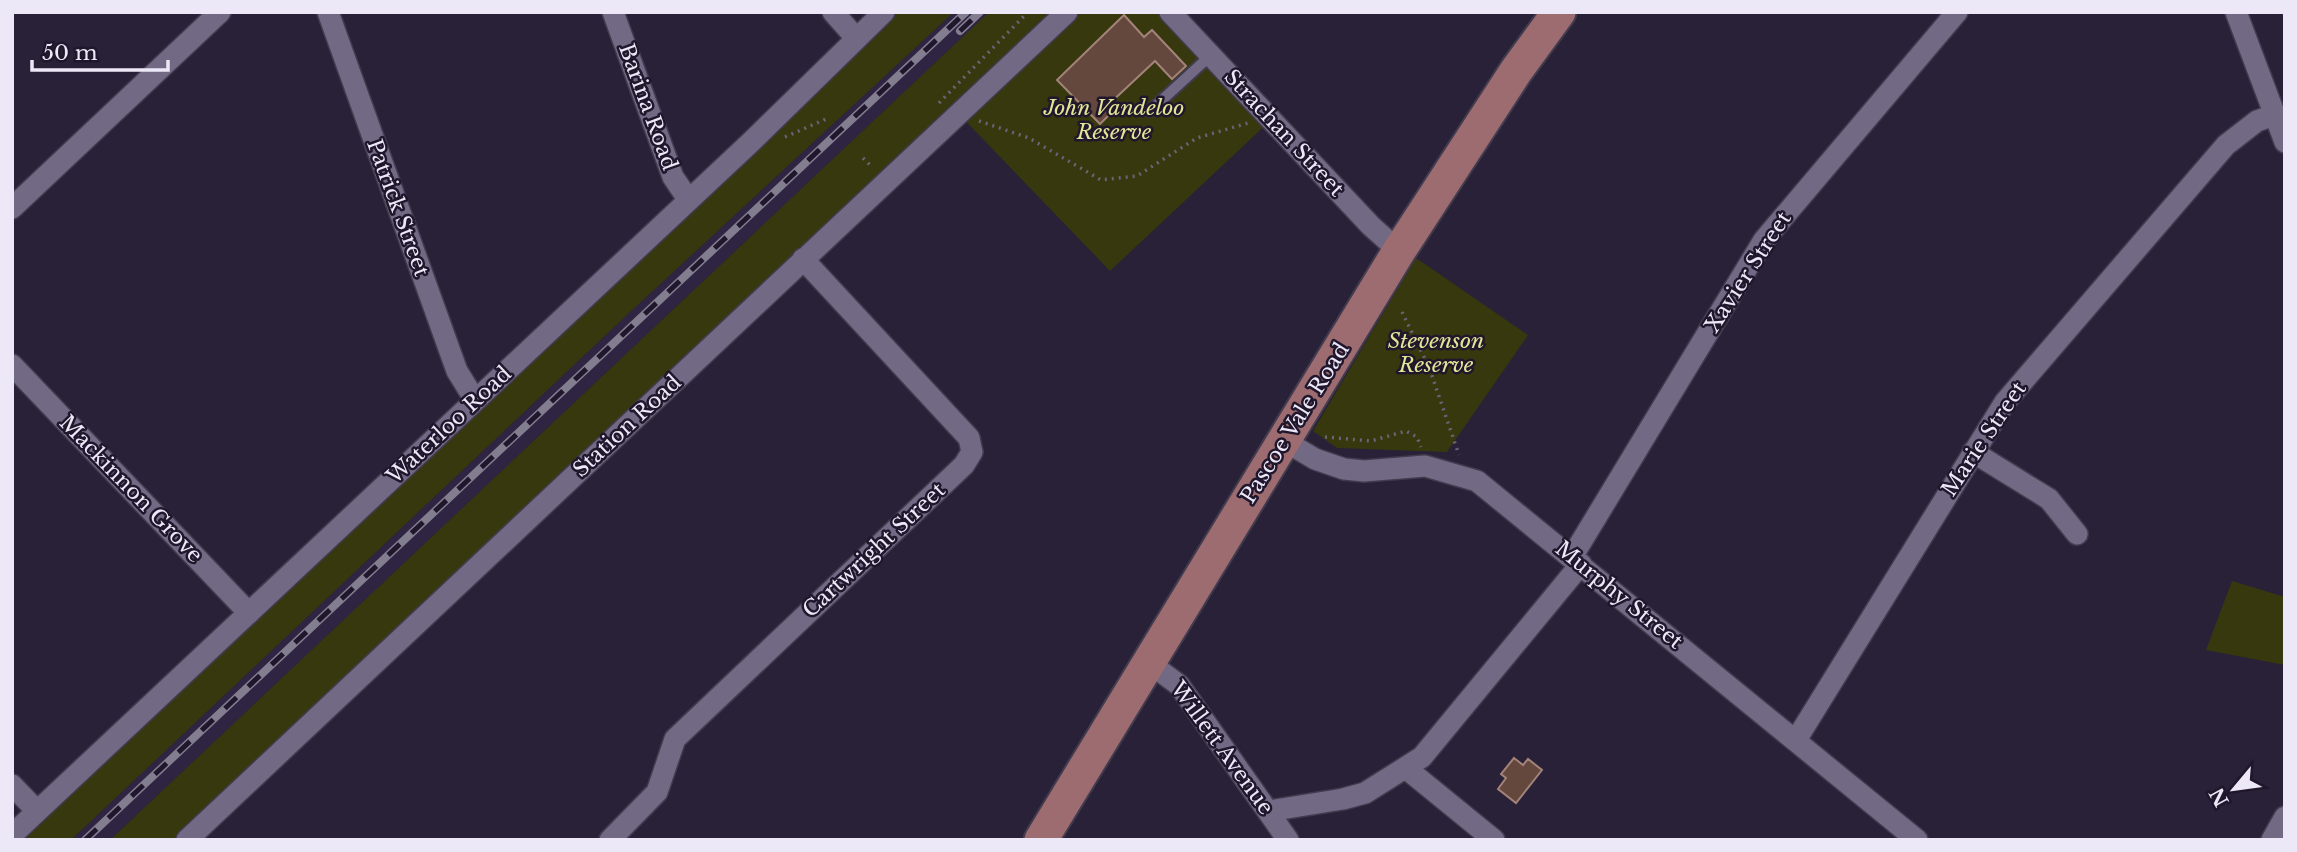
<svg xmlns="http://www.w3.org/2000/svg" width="2297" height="852" font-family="'Libre Baskerville',serif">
<rect width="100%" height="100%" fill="#292137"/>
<!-- built -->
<path fill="#2f2441" d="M954,12H989L110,840H71L628,314Z"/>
<!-- green -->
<g fill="#37380d">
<path d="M898,12H954L628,314L71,840H22Z"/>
<path d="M989,12H1053L173,840H110Z"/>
<path d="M1055,12H1169L1272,119L1110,271L954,109Z"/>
<path d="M1416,258L1528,335L1447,452L1337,448L1313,431Z"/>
<path d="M2232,581L2285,597V665L2206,650Z"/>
</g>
<!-- building -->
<g fill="#64473d" stroke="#a38379" stroke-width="2">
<path d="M1124,15L1144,37L1152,30L1186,66L1172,79L1155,61L1107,106L1113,111L1100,124L1057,80Z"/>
<path d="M1514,758L1523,765L1528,759L1542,770L1516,803L1498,789L1506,778L1501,774Z"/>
</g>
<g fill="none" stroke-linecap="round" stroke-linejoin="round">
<!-- lane casing -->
<g stroke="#423b4e" stroke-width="14">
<path id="lane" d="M1150,111L1211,55"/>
</g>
<!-- street casing -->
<g stroke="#423b4e" stroke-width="24">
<g id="street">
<path d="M328,12L457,371L475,400"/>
<path d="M613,12L673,177L688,199"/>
<path d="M833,12L856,38"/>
<path d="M1170,12L1371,226L1399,251"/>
<path d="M2236,12L2285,142"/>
<path d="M12,208L220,12"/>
<path d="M12,365L249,613"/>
<path d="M1283,440L1315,459L1344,469L1364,471L1425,466L1477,481L1917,840"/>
<path d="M1973,452L2049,499L2077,534"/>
<path d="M1572,557L1764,240L1957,12"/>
<path d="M1148,662L1179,685L1288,840"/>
<path d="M1796,740L2005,402L2226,145L2257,121L2274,115"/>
<path d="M1407,769L1494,840"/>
<path d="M12,785L37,811"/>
<path d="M1269,811L1343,799L1365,793L1422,757L1581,564"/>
<path d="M12,835L751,142L884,12"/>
<path d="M187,840L1067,12"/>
<path d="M610,840L657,792L675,739L964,465L972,452L969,438L803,259"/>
<path d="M2272,840L2285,817"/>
</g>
</g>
<!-- primary casing -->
<g stroke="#423b4e" stroke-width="37">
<path id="primary" d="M1041,840L1399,251L1516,71L1559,12"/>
</g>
<!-- path -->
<g stroke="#6b6478" stroke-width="3.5" stroke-dasharray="2 5" stroke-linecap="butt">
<path d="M939,103L1028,12"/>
<path d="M979,121L1029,138L1101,180L1137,176L1197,138L1248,123"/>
<path d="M785,137L826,119"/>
<path d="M863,158L873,168"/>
<path d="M1402,312L1429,367L1459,455"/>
<path d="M1325,437L1371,441L1406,431L1417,437L1421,447"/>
</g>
<!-- lane -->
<use href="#lane" stroke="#726984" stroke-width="10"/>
<!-- street -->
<use href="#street" stroke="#726984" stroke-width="21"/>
<!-- primary -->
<use href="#primary" stroke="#9d6c70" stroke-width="33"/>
<!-- rail casing -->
<g stroke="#837d90" stroke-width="8">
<g id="rail">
<path d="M960,31L980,12"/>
<path d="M85,840L966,12"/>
</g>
</g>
<!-- rail -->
<use href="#rail" stroke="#20172d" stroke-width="5" stroke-dasharray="16" stroke-linecap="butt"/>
</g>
<g text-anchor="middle" stroke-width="5" stroke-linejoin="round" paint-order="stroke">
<!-- street labels -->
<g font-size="21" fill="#ede8f8" stroke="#20172d">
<text transform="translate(648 107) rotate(70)" y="7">Barina Road</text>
<text transform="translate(1284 133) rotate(47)" y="7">Strachan Street</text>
<text transform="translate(398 208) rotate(70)" y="7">Patrick Street</text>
<text transform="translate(1748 272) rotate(-57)" y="7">Xavier Street</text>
<text transform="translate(1295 423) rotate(-58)" y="7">Pascoe Vale Road</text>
<text transform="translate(449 425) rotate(-43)" y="7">Waterloo Road</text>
<text transform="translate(627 426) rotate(-43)" y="7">Station Road</text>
<text transform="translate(1984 439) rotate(-56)" y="7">Marie Street</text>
<text transform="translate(131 489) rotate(46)" y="7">Mackinnon Grove</text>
<text transform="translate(874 550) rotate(-43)" y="7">Cartwright Street</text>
<text transform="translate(1619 595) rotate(39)" y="7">Murphy Street</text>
<text transform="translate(1222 748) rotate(54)" y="7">Willett Avenue</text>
</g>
<!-- park labels -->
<g font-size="21" font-style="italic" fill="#e2e696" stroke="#20172d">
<text x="1114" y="115">John Vandeloo<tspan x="1114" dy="24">Reserve</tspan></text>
<text x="1436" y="348">Stevenson<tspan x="1436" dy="24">Reserve</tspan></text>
</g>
</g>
<!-- border -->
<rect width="2297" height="852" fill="none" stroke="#ede8f8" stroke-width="28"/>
<!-- north arrow -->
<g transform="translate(2234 789) rotate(241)" stroke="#20172d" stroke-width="5" paint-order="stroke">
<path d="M0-5L12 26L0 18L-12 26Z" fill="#ede8f8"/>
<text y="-10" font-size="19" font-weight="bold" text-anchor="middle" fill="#ede8f8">N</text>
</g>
<!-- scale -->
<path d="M32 60v10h136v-10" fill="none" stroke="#ede8f8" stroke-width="3.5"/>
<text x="42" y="60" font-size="21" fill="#ede8f8" stroke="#20172d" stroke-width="5" paint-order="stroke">50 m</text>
</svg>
